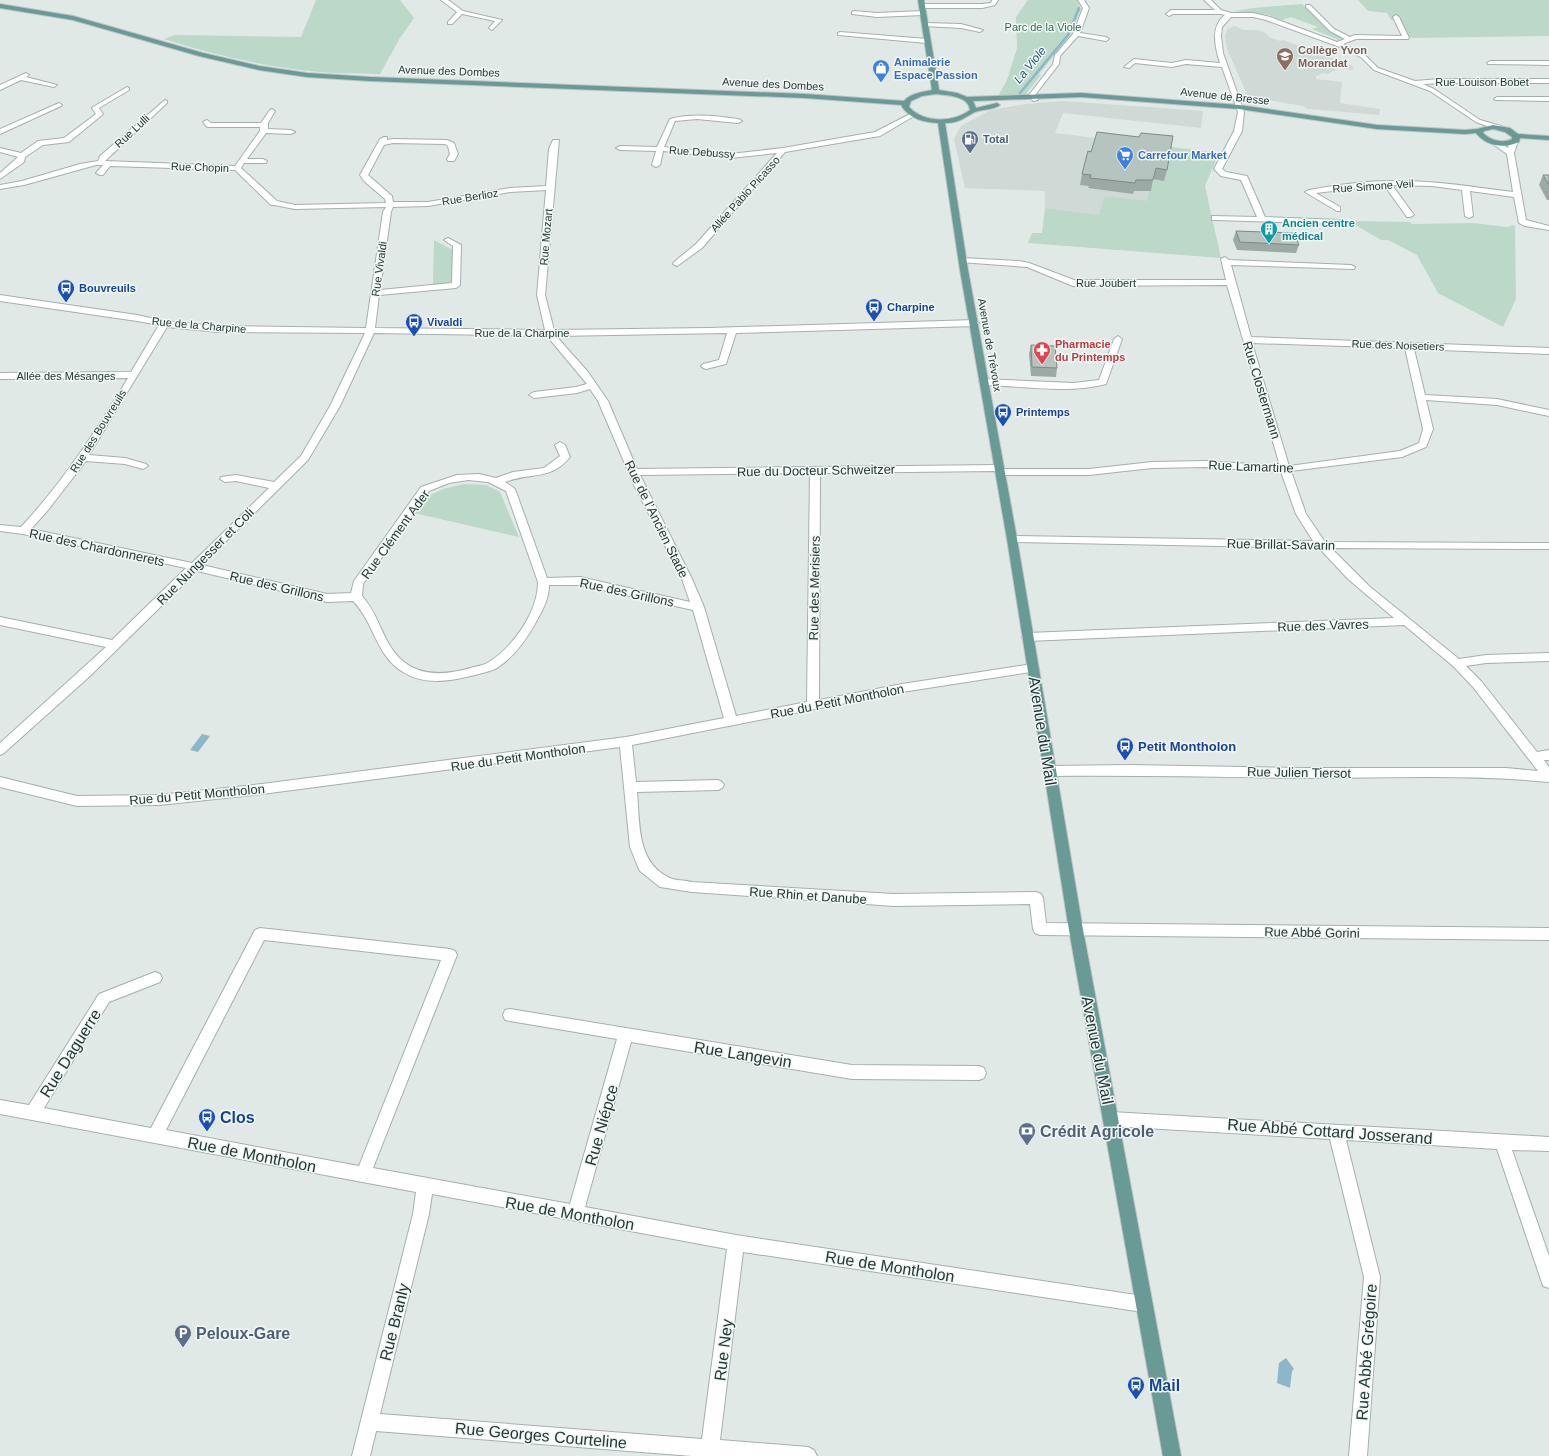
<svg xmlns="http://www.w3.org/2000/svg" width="1549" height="1456" font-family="Arial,sans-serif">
<rect width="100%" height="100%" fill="#e1e9e7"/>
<!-- built -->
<g fill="#cfd9d6">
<path d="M1235,26L1244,30H1258L1266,33L1269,37L1280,41L1283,40L1353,66L1354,68L1352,70L1340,68L1327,74L1323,73L1316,76V79L1342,82L1340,103L1380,109L1379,115L1308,109L1303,106L1248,97L1227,49L1225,36L1227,29Z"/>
<path d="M1063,101L1203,111L1201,128L1063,113L1055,133L1171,147L1164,181L1151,191L1147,202L1105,196L1100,215L1045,208V191L965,188L954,139L961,126L991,110L1026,104Z"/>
</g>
<!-- green -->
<g fill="#bcd8c8">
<path d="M316,0H400L414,18L400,38L380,74C359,73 339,74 319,72C266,67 214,55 164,39L175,35L301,37Z"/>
<path d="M1028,0H1077L1081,9L1071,34L1039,74L1040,76L1026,94L998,96L1007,80L1017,48L1016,17Z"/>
<path d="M1358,0H1549V36L1412,38L1407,35L1398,20H1391L1387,13L1368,11Z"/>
<path d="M1302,4L1341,39L1339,40L1312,29L1318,27L1291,17L1282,20L1269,15L1234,11L1253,8Z"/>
<path d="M1171,147L1219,153L1205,186L1221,258L1028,243L1032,233H1042L1045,208L1099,215L1105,196L1147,201L1153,179L1164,180Z"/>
<path d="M1349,221L1410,222L1412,224L1473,223L1507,227L1515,225L1516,299L1503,327L1438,293L1417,255L1388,240H1381Z"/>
<path d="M434,240L453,250L452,281L447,284L433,285Z"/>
<path d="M464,484L486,485L500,492L519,537L414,513L426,497L443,489Z"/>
</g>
<!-- water -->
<g fill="#8eb6c9">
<path d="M202,734L210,736L198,752L190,750Z"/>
<path d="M1286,1358L1294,1369L1292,1371L1290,1388L1277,1383L1279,1363Z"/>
</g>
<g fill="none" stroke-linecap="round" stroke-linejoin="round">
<!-- stream -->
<path stroke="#8eb6c9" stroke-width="2.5" d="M1020,93L1068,35L1079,8"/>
<!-- street casing -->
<g stroke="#a4b0ae" stroke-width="2">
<g id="street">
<path d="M441,0H448L463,11L502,20L492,30L489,28L495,21L462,14L452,24H448V22L457,12Z"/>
<path d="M992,0H998L995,5L982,8H922L919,6L922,4H982L991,3Z"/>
<path d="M1078,0H1084L1089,8L1080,33L1106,37L1109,39L1106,41L1078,36L1060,56L1059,64L1035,95L1038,100L1033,101L1029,95L1053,64L1055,55L1073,34L1083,8Z"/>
<path d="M1204,0H1211L1221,10L1231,13H1253L1270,17L1337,42L1345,39L1330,31L1306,7V5H1310L1334,29L1350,37L1355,35L1402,36L1393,17L1396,15L1399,17L1409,38L1408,39H1356L1343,44L1366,56L1378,68L1415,81L1440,79H1549V83H1440L1423,84L1434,89L1480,120L1501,126L1502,128L1498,130L1476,122L1430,91L1374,70L1362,58L1348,50L1266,20L1253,17H1231L1222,27L1221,36L1223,53L1244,112L1242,131L1222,169L1226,172L1247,176L1265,217L1340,220L1344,222L1340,224L1215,220H1212V216L1257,217L1241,180L1221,176L1214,169L1234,131L1238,112L1222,67L1186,64L1172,67L1135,63L1129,68L1124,67L1134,59L1172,63L1186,60L1220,63C1215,47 1210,26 1225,15L1221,14H1173L1169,16L1166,14L1171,10H1215Z"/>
<path d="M854,11L877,13L923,11L926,13L923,15L877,17L852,14V12Z"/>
<path d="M926,23L961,24L983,30L980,32L961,28L924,26V24Z"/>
<path d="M840,32L927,39L930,41L927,43L838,35V33Z"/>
<path d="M1490,61H1549V65L1488,64L1487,63Z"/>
<path d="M26,73L29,75L26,77L57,85L54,87L21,80L0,90V85Z"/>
<path d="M127,87L129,88V90L99,108L103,114L102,115L69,142L43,145L25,157L24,162L0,179V173L18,157L0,152V148L21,153L38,141L64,138L96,114L92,108L93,107Z"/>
<path d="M1497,97H1549V101L1495,100L1494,99Z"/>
<path d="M165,100L167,101V103L105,161L235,166L260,131V127H208L206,126L203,122L207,120L211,123H261L270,110L272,109L275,111L268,123V129L291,130L295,132L291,134L266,133L247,159H263L267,161L266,163H244L241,168L277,201L295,205L386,203L385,199L364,181L360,175L380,139L384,137H387V140L393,139L447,140L454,143L458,154L454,161H448L447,159L450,154L448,146L445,144L393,143L384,145L368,175L392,196L393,202H428L510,188L546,186L549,149L553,140H559L545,295L554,330L709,328L975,320L979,323L975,326L736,333L726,364L706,369L703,368L701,366L703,364L719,360L727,333L556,336L588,372L608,401L637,469L999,465L1002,466L1003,469H1089L1152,462L1206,461L1280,466L1227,285L1073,286L1027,267L960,262L959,260L963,258L1019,261L1029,263L1074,280H1226L1221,259L1225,257L1229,260L1351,265L1355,267L1354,269L1231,265L1251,337L1549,348V354L1414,349L1425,395L1497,399L1549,410V416L1497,405L1426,400L1433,429L1426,447L1402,457L1291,471L1306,514L1325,542L1549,543V549L1331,548L1369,586L1459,659L1486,655L1549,653V661L1486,663L1466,666L1481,681L1537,752L1549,750V760H1544L1549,767V782C1469,774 1387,778 1307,778C1221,777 1135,775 1049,776L1045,774L1043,771L1045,768L1049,766L1129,765L1306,768H1506L1538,771L1473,687L1453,666L1404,625L1028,641L1024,640L1022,637L1024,634L1028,633L1394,618L1348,579L1319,548L1012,542L1007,539L1012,536L1313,541L1296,514L1281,472L1206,467L1152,468L1089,475H1000L997,474L996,471L820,473L819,700L902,684L1033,664L1037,665L1039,668L1037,671L902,692L632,745L636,782L718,780L722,782L724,785L722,788L718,790L637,792C640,822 636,861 668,877C674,881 685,880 692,882L894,894L1036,892L1041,894L1043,898L1046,923L1549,928V940L1040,935L1035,933L1033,929L1030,904L894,906L692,892L660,887L640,871L638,867L630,847L620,747L262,794L159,805L77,806L0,787V777L77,796L159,795L262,784L626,737L724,718L693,610L580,585H549C549,599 542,611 536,622C526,640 514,657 497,668C491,671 485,672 479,674C454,680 427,687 403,672C376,656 374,622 353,601L327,602L197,571L90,676L4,753L0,755V743L106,647L0,625V617L112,640L186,568L23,534L0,531V525L21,527C63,482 96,431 128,378L0,379V373L131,372L159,325L137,321L0,301V295L137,315L164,321L218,326L366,328L383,212L386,207L295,209L274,205H271L235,170L110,166L103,175H100L96,173L103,165H96L24,185L0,189V185L22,181L80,164L98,161L100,156ZM546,190L537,295L545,330L375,328L379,295L456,288L460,285L461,245L448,238L444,240L453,246L452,283L380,290L391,212L393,207L428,206L510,192ZM167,327L218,332L365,333L330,406L301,456L274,482L236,475L221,477L220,479L225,482L236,481L269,488L192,563L31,529L48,510L86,461L125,464L143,469L148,466L146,464L125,458L89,455ZM374,333L547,336L587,384L576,387L534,392L529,395L534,398L577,393L590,389L598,401L634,485L682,579L690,602L580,577L547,578L515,489L505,482C530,472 551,481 570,457L565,445L560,442L555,445L560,456L544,468L513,472L496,478L479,474L457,475L421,487L354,581L351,593L327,594L202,565L308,460L340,406ZM1252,343L1405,348L1423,429L1419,443L1400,451L1289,466ZM810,473L807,702L736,716L704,607L692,579L640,475ZM468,480L488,482L506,491L538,582C538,612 513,647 489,662C484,665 479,666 474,667C451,674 424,678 404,662C383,646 380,615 362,596L363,584L429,491L449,483Z"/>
<path d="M59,103L62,105L61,106L0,134V129Z"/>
<path d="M912,113L914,114V116L880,136L785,152L702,248L677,266L673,264L674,262L696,244L777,153L730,158L663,151L660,165L656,167L652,165L656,151L620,150L616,148L620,146L657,147L670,119C693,113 715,116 738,119L742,121L738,123L697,119L675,121L664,147L730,154L783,148L875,132Z"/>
<path d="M1511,139H1514L1518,141L1514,153L1526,220L1549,226V230L1525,226L1519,223L1514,197L1470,191L1473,216L1469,218L1465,216L1462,190L1432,186L1392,185L1414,215L1410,217H1407L1384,185L1316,193L1340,207V211H1337L1305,192L1309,190C1336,185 1364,181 1391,181C1432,180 1473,187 1513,192L1507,154L1490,142L1494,140L1508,148Z"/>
<path d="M1118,336L1122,339L1106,384C1068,394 1023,386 984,385L979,382L984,379L1074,383L1099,380L1114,339Z"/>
<path d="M260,928L450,949L455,951L457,955L373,1168L570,1204L617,1039L510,1021L505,1020L503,1015L505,1010L510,1009L852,1065L979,1066L984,1068L986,1073L984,1078L979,1080L852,1079L631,1042L585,1207L736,1235L1143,1296L1149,1298L1151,1304L1149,1310L1143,1312L743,1252L720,1440L808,1447L814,1450L817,1456H692L376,1431L370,1456H352L413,1214L416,1192L0,1114V1100L29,1105L99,994L155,972L160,974L162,978L160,982L109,1002L44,1108L151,1128L255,930ZM264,940L441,960L359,1166L166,1130ZM432,1194L727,1249L702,1439L380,1414L429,1214Z"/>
<path d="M1111,1112L1549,1137V1151L1512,1150L1549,1256V1288L1543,1286L1541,1280L1497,1149L1346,1140L1380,1277L1367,1456H1349L1364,1277L1330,1139L1111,1126L1106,1124L1103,1119L1106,1114Z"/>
</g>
</g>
<!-- primary casing -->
<g stroke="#bdc3c3" stroke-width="2">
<path id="primary" d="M918,0H924L939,90L957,93L967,97L1081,93L1239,105L1377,125L1465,130L1477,129L1493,125L1510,128L1518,134L1549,136V140L1520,138L1519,142C1504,149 1486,146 1476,133L1465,134L1377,129L1239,109L1081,97L973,101L976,108L997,103L1000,105C994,110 983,109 975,112C963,118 960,123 945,123L968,270L1017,539L1083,930L1181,1456H1163L1069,930L1007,539L960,270L938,123C923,122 911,119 902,107V105L805,98L370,81L307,77L259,70L199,56L73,20L0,8V4L73,16L203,53L259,66L307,73L370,77L805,94L904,101C911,93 923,92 932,90ZM936,94C947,95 969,96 970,110C953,123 923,123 909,107L911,101L922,96ZM1493,129L1505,132L1512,137V139C1502,144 1490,140 1483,133L1484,131Z"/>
</g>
<!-- street -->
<use href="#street" fill="#fff" fill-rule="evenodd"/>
<!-- primary -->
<use href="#primary" fill="#6a9a96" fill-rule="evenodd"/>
</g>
<!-- wall -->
<g fill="#9da9a5">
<path d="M1139,137L1167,170L1164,181L1153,179L1151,191H1134L1133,194L1088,188L1089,186L1080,185L1082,174L1091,152Z"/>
<path d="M1543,175H1549V200H1547L1539,185Z"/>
<path d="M1236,231L1299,245L1296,253L1237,250L1233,240Z"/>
<path d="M1031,345L1057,368L1056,377L1031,376L1029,354Z"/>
</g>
<!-- building -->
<g fill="#b6c4c0" stroke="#7f8986">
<path d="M1097,132L1139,137L1141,133L1173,136L1167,170L1156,168L1153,180H1136L1135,183L1090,178L1091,175L1082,174L1088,151L1091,152Z"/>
<path d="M1543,175H1549V185Z"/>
<path d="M1236,231L1294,233L1299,245L1240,242Z"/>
<path d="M1031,345L1055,346L1057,368L1032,367Z"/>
</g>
<!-- icons -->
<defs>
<g id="school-pin" transform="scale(0.9)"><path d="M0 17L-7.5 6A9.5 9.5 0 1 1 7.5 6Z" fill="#8d6e63" stroke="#f1f7f5"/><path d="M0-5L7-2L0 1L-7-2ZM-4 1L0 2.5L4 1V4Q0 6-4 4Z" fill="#fff"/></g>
<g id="shop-pin" transform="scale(0.9)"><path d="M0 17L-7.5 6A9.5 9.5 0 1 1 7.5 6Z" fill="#3f7fe0" stroke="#f1f7f5"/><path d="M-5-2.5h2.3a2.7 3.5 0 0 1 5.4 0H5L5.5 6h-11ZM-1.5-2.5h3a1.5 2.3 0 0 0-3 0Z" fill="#fff"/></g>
<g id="fuel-pin" transform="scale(0.9)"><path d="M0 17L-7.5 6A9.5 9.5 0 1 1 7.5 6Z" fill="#5c6f8a" stroke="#f1f7f5"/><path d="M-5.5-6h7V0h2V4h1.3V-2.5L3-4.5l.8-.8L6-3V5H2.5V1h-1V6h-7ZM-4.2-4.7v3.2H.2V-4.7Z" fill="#fff"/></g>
<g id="supermarket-pin" transform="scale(0.9)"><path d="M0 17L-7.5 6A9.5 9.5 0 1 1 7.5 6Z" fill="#3f7fe0" stroke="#f1f7f5"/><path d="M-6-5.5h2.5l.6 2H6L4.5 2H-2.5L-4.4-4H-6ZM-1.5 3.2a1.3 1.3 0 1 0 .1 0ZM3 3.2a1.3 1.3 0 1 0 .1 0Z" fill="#fff"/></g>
<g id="building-pin" transform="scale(0.9)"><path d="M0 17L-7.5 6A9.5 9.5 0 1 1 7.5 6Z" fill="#0f9aa8" stroke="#f1f7f5"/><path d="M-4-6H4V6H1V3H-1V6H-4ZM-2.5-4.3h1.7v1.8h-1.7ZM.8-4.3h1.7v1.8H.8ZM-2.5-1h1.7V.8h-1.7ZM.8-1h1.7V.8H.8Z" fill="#fff"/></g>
<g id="bus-pin" transform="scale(0.9)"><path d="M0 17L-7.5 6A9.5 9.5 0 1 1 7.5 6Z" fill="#1a4fb4" stroke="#f1f7f5"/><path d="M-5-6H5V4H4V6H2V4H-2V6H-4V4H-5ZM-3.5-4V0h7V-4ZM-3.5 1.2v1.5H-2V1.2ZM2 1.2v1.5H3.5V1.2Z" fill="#fff"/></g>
<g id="pharmacy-pin" transform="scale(0.9)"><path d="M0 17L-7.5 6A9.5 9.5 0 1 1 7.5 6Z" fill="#e0444e" stroke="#f1f7f5"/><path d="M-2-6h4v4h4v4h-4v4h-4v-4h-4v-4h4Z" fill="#fff"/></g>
<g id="bank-pin" transform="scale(0.9)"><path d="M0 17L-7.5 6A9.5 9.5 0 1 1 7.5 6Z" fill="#5c6f8a" stroke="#f1f7f5"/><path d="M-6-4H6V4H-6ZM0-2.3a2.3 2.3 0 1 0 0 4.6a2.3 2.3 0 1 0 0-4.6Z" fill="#fff"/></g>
<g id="parking-pin" transform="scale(0.9)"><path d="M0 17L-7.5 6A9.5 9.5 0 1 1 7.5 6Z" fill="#5c6f8a" stroke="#f1f7f5"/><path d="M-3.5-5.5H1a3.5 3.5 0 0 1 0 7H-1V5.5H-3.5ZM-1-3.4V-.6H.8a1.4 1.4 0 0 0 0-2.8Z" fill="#fff"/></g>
</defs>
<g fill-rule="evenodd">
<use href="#school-pin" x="1285" y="56"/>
<use href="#shop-pin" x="881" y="68"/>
<use href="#fuel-pin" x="970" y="139"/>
<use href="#supermarket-pin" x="1125" y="155"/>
<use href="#building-pin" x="1269" y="229"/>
<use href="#bus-pin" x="66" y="288"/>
<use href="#bus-pin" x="874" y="307"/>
<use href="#bus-pin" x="414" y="322"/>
<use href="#pharmacy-pin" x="1042" y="350"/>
<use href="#bus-pin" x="1003" y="412"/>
<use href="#bus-pin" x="1125" y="746"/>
<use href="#bus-pin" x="207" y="1117"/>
<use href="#bank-pin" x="1027" y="1131"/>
<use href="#parking-pin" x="183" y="1333"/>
<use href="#bus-pin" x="1136" y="1385"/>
</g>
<g text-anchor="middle" stroke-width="3" stroke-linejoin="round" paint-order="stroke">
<!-- far-park labels -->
<g font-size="11" fill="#326a51" stroke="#f1f7f5">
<text x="1043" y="31">Parc de la Viole</text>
</g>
<!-- far-education labels -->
<g font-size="11" font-weight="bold" fill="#785e54" stroke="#f1f7f5" text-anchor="start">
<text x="1298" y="54">Collège Yvon<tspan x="1298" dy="13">Morandat</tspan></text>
</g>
<!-- far-shop labels -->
<g font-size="11" font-weight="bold" fill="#366cbe" stroke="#f1f7f5" text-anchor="start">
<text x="894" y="66">Animalerie<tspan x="894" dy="13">Espace Passion</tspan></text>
<text x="1138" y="159">Carrefour Market</text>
</g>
<!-- far-street labels -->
<g font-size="11" fill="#233836" stroke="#f1f7f5">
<text transform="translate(449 71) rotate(2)" y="4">Avenue des Dombes</text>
<text x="1482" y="86">Rue Louison Bobet</text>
<text transform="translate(773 84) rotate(3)" y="4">Avenue des Dombes</text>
<text transform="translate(1225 96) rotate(6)" y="4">Avenue de Bresse</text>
<text transform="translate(132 131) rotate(-43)" y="4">Rue Lulli</text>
<text transform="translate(702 152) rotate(4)" y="4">Rue Debussy</text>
<text transform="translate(200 167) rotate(2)" y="4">Rue Chopin</text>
<text transform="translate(1373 186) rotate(-4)" y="4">Rue Simone Veil</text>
<text transform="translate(745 194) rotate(-48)" y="4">Allée Pablo Picasso</text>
<text transform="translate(470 197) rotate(-9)" y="4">Rue Berlioz</text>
<text transform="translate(546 237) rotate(-85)" y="4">Rue Mozart</text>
<text transform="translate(379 269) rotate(-82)" y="4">Rue Vivaldi</text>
<text x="1106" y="287">Rue Joubert</text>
<text transform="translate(199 325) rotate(5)" y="4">Rue de la Charpine</text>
<text x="522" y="337">Rue de la Charpine</text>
<text transform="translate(990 345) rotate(80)" y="4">Avenue de Trévoux</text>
<text transform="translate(1398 345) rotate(2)" y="4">Rue des Noisetiers</text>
<text x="66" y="380">Allée des Mésanges</text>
<text transform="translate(98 431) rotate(-58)" y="4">Rue des Bouvreuils</text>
</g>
<!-- far-service labels -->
<g font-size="11" font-weight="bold" fill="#4e5e75" stroke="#f1f7f5" text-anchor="start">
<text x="983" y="143">Total</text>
</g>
<!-- far-culture labels -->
<g font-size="11" font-weight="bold" fill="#0d838f" stroke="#f1f7f5" text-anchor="start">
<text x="1282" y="227">Ancien centre<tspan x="1282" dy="13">médical</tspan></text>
</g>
<!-- far-transit labels -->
<g font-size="11" font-weight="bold" fill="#164399" stroke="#f1f7f5" text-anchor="start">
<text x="79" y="292">Bouvreuils</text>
<text x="887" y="311">Charpine</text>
<text x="427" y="326">Vivaldi</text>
<text x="1016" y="416">Printemps</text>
</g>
<!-- far-health labels -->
<g font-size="11" font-weight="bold" fill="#be3a42" stroke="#f1f7f5" text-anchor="start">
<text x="1055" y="348">Pharmacie<tspan x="1055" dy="13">du Printemps</tspan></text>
</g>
<!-- far-water labels -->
<g font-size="12" font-style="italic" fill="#24556d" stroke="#f1f7f5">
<text transform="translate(1030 65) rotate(-51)" y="4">La Viole</text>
</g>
<!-- street labels -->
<g font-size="13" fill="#233836" stroke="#f1f7f5">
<text transform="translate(1262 390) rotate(73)" y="5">Rue Clostermann</text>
<text transform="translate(1251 466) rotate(2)" y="5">Rue Lamartine</text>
<text transform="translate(816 470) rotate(-1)" y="5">Rue du Docteur Schweitzer</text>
<text transform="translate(657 519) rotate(64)" y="5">Rue de l’Ancien Stade</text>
<text transform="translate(395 534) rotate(-54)" y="5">Rue Clément Ader</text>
<text transform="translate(1281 544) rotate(1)" y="5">Rue Brillat-Savarin</text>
<text transform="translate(97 547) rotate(12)" y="5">Rue des Chardonnerets</text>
<text transform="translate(205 556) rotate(-45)" y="5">Rue Nungesser et Coli</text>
<text transform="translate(277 586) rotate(13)" y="5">Rue des Grillons</text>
<text transform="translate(814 588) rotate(-89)" y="5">Rue des Merisiers</text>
<text transform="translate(627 592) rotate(12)" y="5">Rue des Grillons</text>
<text transform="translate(1323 625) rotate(-2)" y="5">Rue des Vavres</text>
<text transform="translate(837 701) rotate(-11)" y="5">Rue du Petit Montholon</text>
<text transform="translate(518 757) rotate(-8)" y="5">Rue du Petit Montholon</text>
<text transform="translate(1299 772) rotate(1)" y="5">Rue Julien Tiersot</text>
<text transform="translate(197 794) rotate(-5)" y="5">Rue du Petit Montholon</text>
<text transform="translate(808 895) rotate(4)" y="5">Rue Rhin et Danube</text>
<text transform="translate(1312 932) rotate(1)" y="5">Rue Abbé Gorini</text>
</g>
<!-- transit labels -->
<g font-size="13" font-weight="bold" fill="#164399" stroke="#f1f7f5" text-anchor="start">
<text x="1138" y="751">Petit Montholon</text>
</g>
<!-- near-street labels -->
<g font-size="16" fill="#233836" stroke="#f1f7f5">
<text transform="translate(1043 731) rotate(81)" y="6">Avenue du Mail</text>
<text transform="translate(1098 1050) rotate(79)" y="6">Avenue du Mail</text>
<text transform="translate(70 1053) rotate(-58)" y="6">Rue Daguerre</text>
<text transform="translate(743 1054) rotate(9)" y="6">Rue Langevin</text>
<text transform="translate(601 1125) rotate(-74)" y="6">Rue Niépce</text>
<text transform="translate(1330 1131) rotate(4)" y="6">Rue Abbé Cottard Josserand</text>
<text transform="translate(252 1154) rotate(11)" y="6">Rue de Montholon</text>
<text transform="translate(570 1213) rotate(10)" y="6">Rue de Montholon</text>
<text transform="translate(890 1266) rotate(9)" y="6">Rue de Montholon</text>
<text transform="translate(394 1322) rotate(-76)" y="6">Rue Branly</text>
<text transform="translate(723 1350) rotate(-83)" y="6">Rue Ney</text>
<text transform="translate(1366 1352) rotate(-86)" y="6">Rue Abbé Grégoire</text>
<text transform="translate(541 1435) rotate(5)" y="6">Rue Georges Courteline</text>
</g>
<!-- near-transit labels -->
<g font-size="16" font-weight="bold" fill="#164399" stroke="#f1f7f5" text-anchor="start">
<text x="220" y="1123">Clos</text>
<text x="1149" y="1391">Mail</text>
</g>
<!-- near-service labels -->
<g font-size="16" font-weight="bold" fill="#4e5e75" stroke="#f1f7f5" text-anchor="start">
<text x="1040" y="1137">Crédit Agricole</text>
<text x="196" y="1339">Peloux-Gare</text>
</g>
</g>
</svg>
